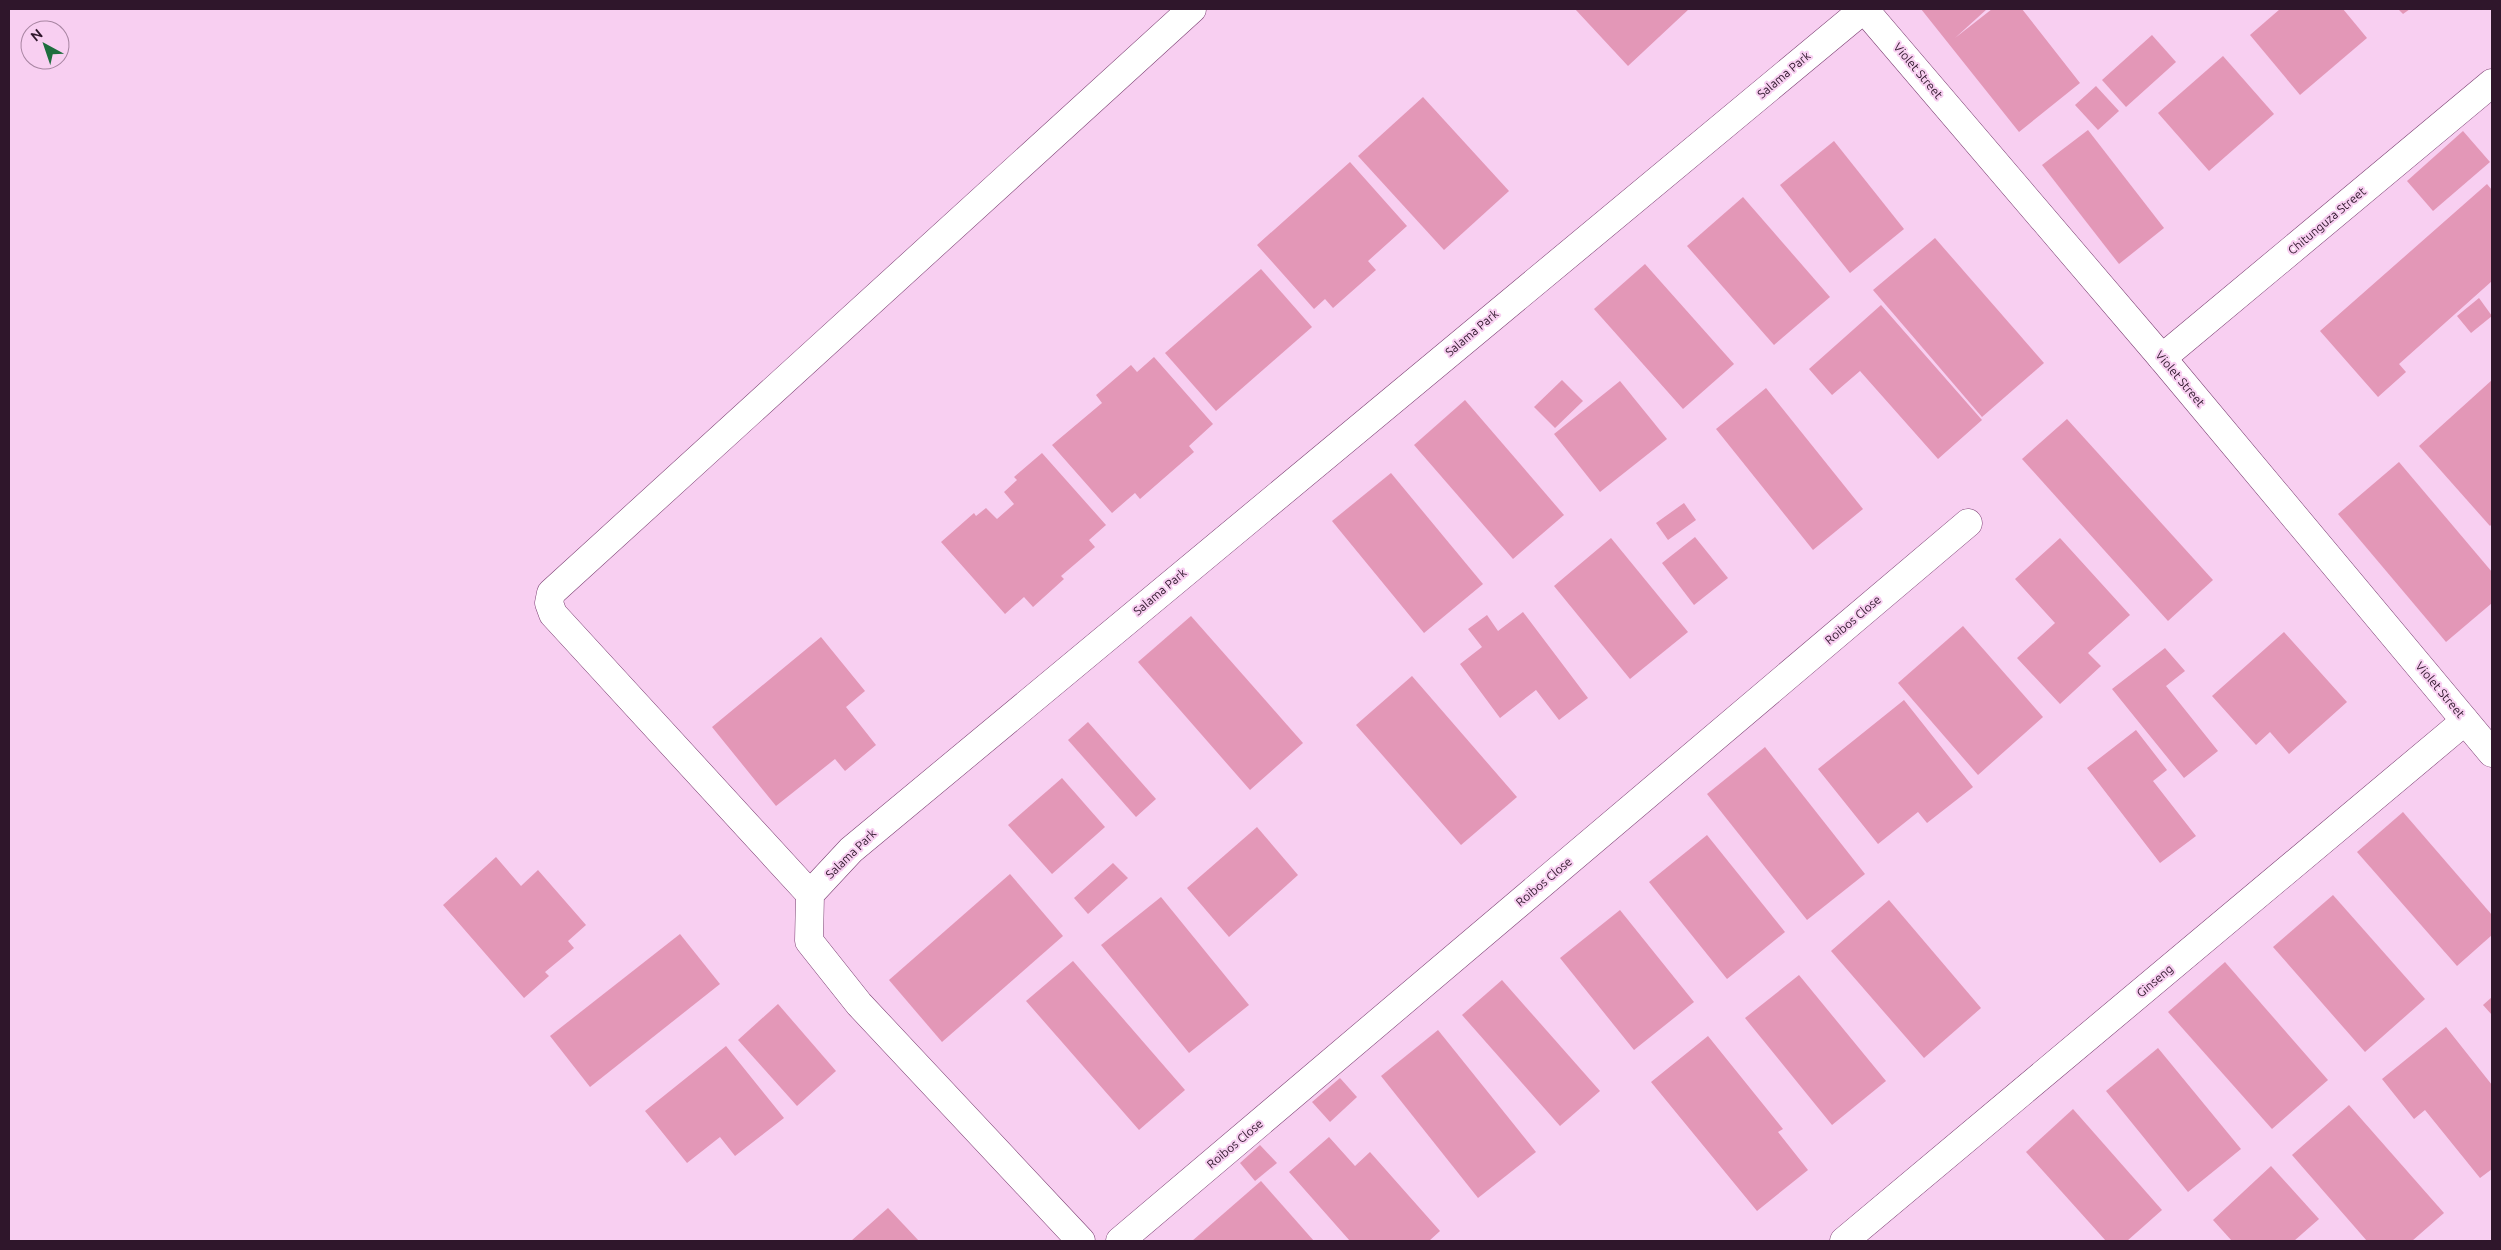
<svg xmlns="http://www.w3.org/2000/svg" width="2501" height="1250" font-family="Ubuntu,sans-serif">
<rect width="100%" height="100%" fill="#f8cff1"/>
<!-- building -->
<g fill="#e397b7">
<path d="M1575,9H1689L1628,66Z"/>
<path d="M1921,9H1987L1955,38L1992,9H2022L2080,83L2019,132Z"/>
<path d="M2280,9H2343L2367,38L2300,95L2250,35Z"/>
<path d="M2398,9H2410L2403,14Z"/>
<path d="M2152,35L2176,62L2126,107L2102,80Z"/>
<path d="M2223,56L2274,114L2209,171L2158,113Z"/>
<path d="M2096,86L2119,111L2098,130L2075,105Z"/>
<path d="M1423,97L1509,191L1444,250L1358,156Z"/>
<path d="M2088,130L2164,228L2119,264L2042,165Z"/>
<path d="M2463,131L2490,162L2433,211L2407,181Z"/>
<path d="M1834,141L1904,229L1850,273L1780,185Z"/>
<path d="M1350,162L1407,226L1368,261L1376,270L1333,308L1325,299L1314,309L1257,245Z"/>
<path d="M2487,184L2492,190V281L2399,364L2406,372L2378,397L2320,331Z"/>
<path d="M1743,197L1830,297L1774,345L1687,246Z"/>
<path d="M1935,238L2044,363L1982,417L1873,290Z"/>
<path d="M1645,264L1734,364L1683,409L1594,309Z"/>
<path d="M1261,269L1312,327L1216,411L1165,353Z"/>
<path d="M2479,298L2492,316L2471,333L2457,316Z"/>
<path d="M1881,305L1982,420L1938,459L1860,371L1832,395L1809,369Z"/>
<path d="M1154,357L1213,424L1189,446L1194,452L1140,499L1135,493L1112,513L1052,445L1102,403L1096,395L1131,365L1137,372Z"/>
<path d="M1562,380L1583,401L1555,428L1534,407Z"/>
<path d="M2492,380V524L2490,526L2419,446Z"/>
<path d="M1620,381L1667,439L1600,492L1554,434Z"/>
<path d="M1766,388L1863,509L1813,550L1716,429Z"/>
<path d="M1465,400L1564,515L1513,559L1414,445Z"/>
<path d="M2067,419L2213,580L2168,621L2022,459Z"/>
<path d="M1042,453L1106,525L1089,540L1095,547L1061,576L1064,579L1033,607L1024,597L1005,614L941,542L974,513L976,516L986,508L997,519L1014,504L1004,492L1017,480L1014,477Z"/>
<path d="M2399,462L2492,572V603L2446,642L2338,514Z"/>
<path d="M1391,473L1483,584L1424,633L1332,521Z"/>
<path d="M1684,503L1696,520L1668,540L1656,523Z"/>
<path d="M1695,537L1728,578L1694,605L1662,563Z"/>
<path d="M1611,538L1688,632L1630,679L1554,586Z"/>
<path d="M2060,538L2130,615L2088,653L2101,666L2060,704L2017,658L2055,623L2015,579Z"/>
<path d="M1523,612L1588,698L1559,720L1536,690L1500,718L1460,664L1482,647L1468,629L1487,615L1498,631Z"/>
<path d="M1191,616L1303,743L1250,790L1138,662Z"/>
<path d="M1963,626L2043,717L1978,775L1898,683Z"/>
<path d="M2284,632L2347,702L2289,754L2270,732L2256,745L2212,696Z"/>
<path d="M821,637L865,691L846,707L876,745L845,771L835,759L776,806L712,727Z"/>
<path d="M2165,648L2185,671L2166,686L2218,751L2184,778L2112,689Z"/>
<path d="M1412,676L1517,797L1461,845L1356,725Z"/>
<path d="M1904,700L1973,787L1927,823L1918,812L1878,844L1818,769Z"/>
<path d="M1088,722L1156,799L1136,817L1068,740Z"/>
<path d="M2136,730L2167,770L2153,781L2196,836L2160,863L2087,768Z"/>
<path d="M1765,747L1865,874L1807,920L1707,794Z"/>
<path d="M1062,778L1105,827L1052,874L1008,825Z"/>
<path d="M2403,812L2492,915V935L2457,966L2357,852Z"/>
<path d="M1257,827L1298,875L1229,937L1187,888Z"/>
<path d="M1707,835L1785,932L1727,979L1649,882Z"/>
<path d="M496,857L521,886L538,870L586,925L568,941L574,948L545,972L549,976L524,998L443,905Z"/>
<path d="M1113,863L1128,878L1088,914L1074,898Z"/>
<path d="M1010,874L1063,936L942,1042L889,980Z"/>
<path d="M2333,895L2425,999L2365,1052L2273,947Z"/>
<path d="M1161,897L1249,1005L1189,1053L1101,945Z"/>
<path d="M1889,900L1981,1008L1924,1058L1831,951Z"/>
<path d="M1620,910L1694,1002L1634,1050L1560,958Z"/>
<path d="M680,934L720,984L590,1087L550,1036Z"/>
<path d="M1073,961L1185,1090L1139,1130L1026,1001Z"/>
<path d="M2225,962L2328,1080L2272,1129L2168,1012Z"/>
<path d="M1799,975L1886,1081L1832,1125L1745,1018Z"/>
<path d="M1502,980L1600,1091L1560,1126L1462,1015Z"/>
<path d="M2492,997V1015L2483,1005Z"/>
<path d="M778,1004L836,1071L797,1106L738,1040Z"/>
<path d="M2446,1027L2492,1085V1169L2480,1178L2425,1110L2414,1119L2382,1079Z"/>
<path d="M1438,1030L1536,1152L1478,1198L1381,1076Z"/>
<path d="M1708,1036L1783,1129L1778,1132L1808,1170L1757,1211L1651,1082Z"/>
<path d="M726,1046L784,1118L735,1156L720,1137L687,1163L645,1111Z"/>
<path d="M2158,1048L2241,1149L2188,1192L2106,1091Z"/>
<path d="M1340,1078L1357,1097L1330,1122L1312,1102Z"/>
<path d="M2349,1105L2444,1213L2412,1241H2367L2292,1155Z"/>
<path d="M2073,1109L2162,1210L2127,1241H2106L2026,1152Z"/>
<path d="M1329,1137L1355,1166L1370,1152L1440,1231L1429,1241H1350L1289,1172Z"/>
<path d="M1260,1145L1277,1163L1255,1181L1240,1163Z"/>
<path d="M2271,1166L2319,1219L2294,1241H2232L2213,1220Z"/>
<path d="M1261,1181L1314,1241H1192Z"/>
<path d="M888,1208L919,1241H851Z"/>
</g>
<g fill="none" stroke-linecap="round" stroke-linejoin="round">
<!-- minor casing -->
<g stroke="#7b3f72" stroke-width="29">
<g id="minor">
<path d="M1864,9L2162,358L2492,753"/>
<path d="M2162,358L2492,83"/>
<path d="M810,894L553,614L549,603L551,593L1192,9"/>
<path d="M1081,1241L859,1004L809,941L810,894L851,850L1864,9"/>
<path d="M1120,1241L1968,523"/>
<path d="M1844,1241L2465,721"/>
</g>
</g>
<!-- minor -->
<use href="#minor" stroke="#fff" stroke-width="28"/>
</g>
<g text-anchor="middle" stroke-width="4" stroke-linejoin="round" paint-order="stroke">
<!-- street labels -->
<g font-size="12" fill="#2f162b" stroke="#f8cff1">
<text transform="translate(1918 71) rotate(50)" y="4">Violet Street</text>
<text transform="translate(1784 75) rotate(-40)" y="4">Salama Park</text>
<text transform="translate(2327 221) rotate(-40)" y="4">Chitunguza Street</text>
<text transform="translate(1472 333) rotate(-40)" y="4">Salama Park</text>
<text transform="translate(2180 379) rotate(50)" y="4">Violet Street</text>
<text transform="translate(1160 592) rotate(-40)" y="4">Salama Park</text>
<text transform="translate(1853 620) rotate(-40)" y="4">Roibos Close</text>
<text transform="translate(2440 690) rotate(50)" y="4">Violet Street</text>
<text transform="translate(851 854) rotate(-44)" y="4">Salama Park</text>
<text transform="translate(1544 882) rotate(-40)" y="4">Roibos Close</text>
<text transform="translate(2155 981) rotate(-40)" y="4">Ginseng</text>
<text transform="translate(1235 1144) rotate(-40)" y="4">Roibos Close</text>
</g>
</g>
<!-- border -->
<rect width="2501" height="1250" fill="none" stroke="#2f162b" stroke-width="20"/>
<!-- north arrow -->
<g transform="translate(45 45) rotate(320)"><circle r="24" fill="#f8cff1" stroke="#a885a2"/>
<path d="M0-4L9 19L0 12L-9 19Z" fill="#1e6e3e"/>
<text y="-8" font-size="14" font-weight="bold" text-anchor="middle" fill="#2f162b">N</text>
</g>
</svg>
